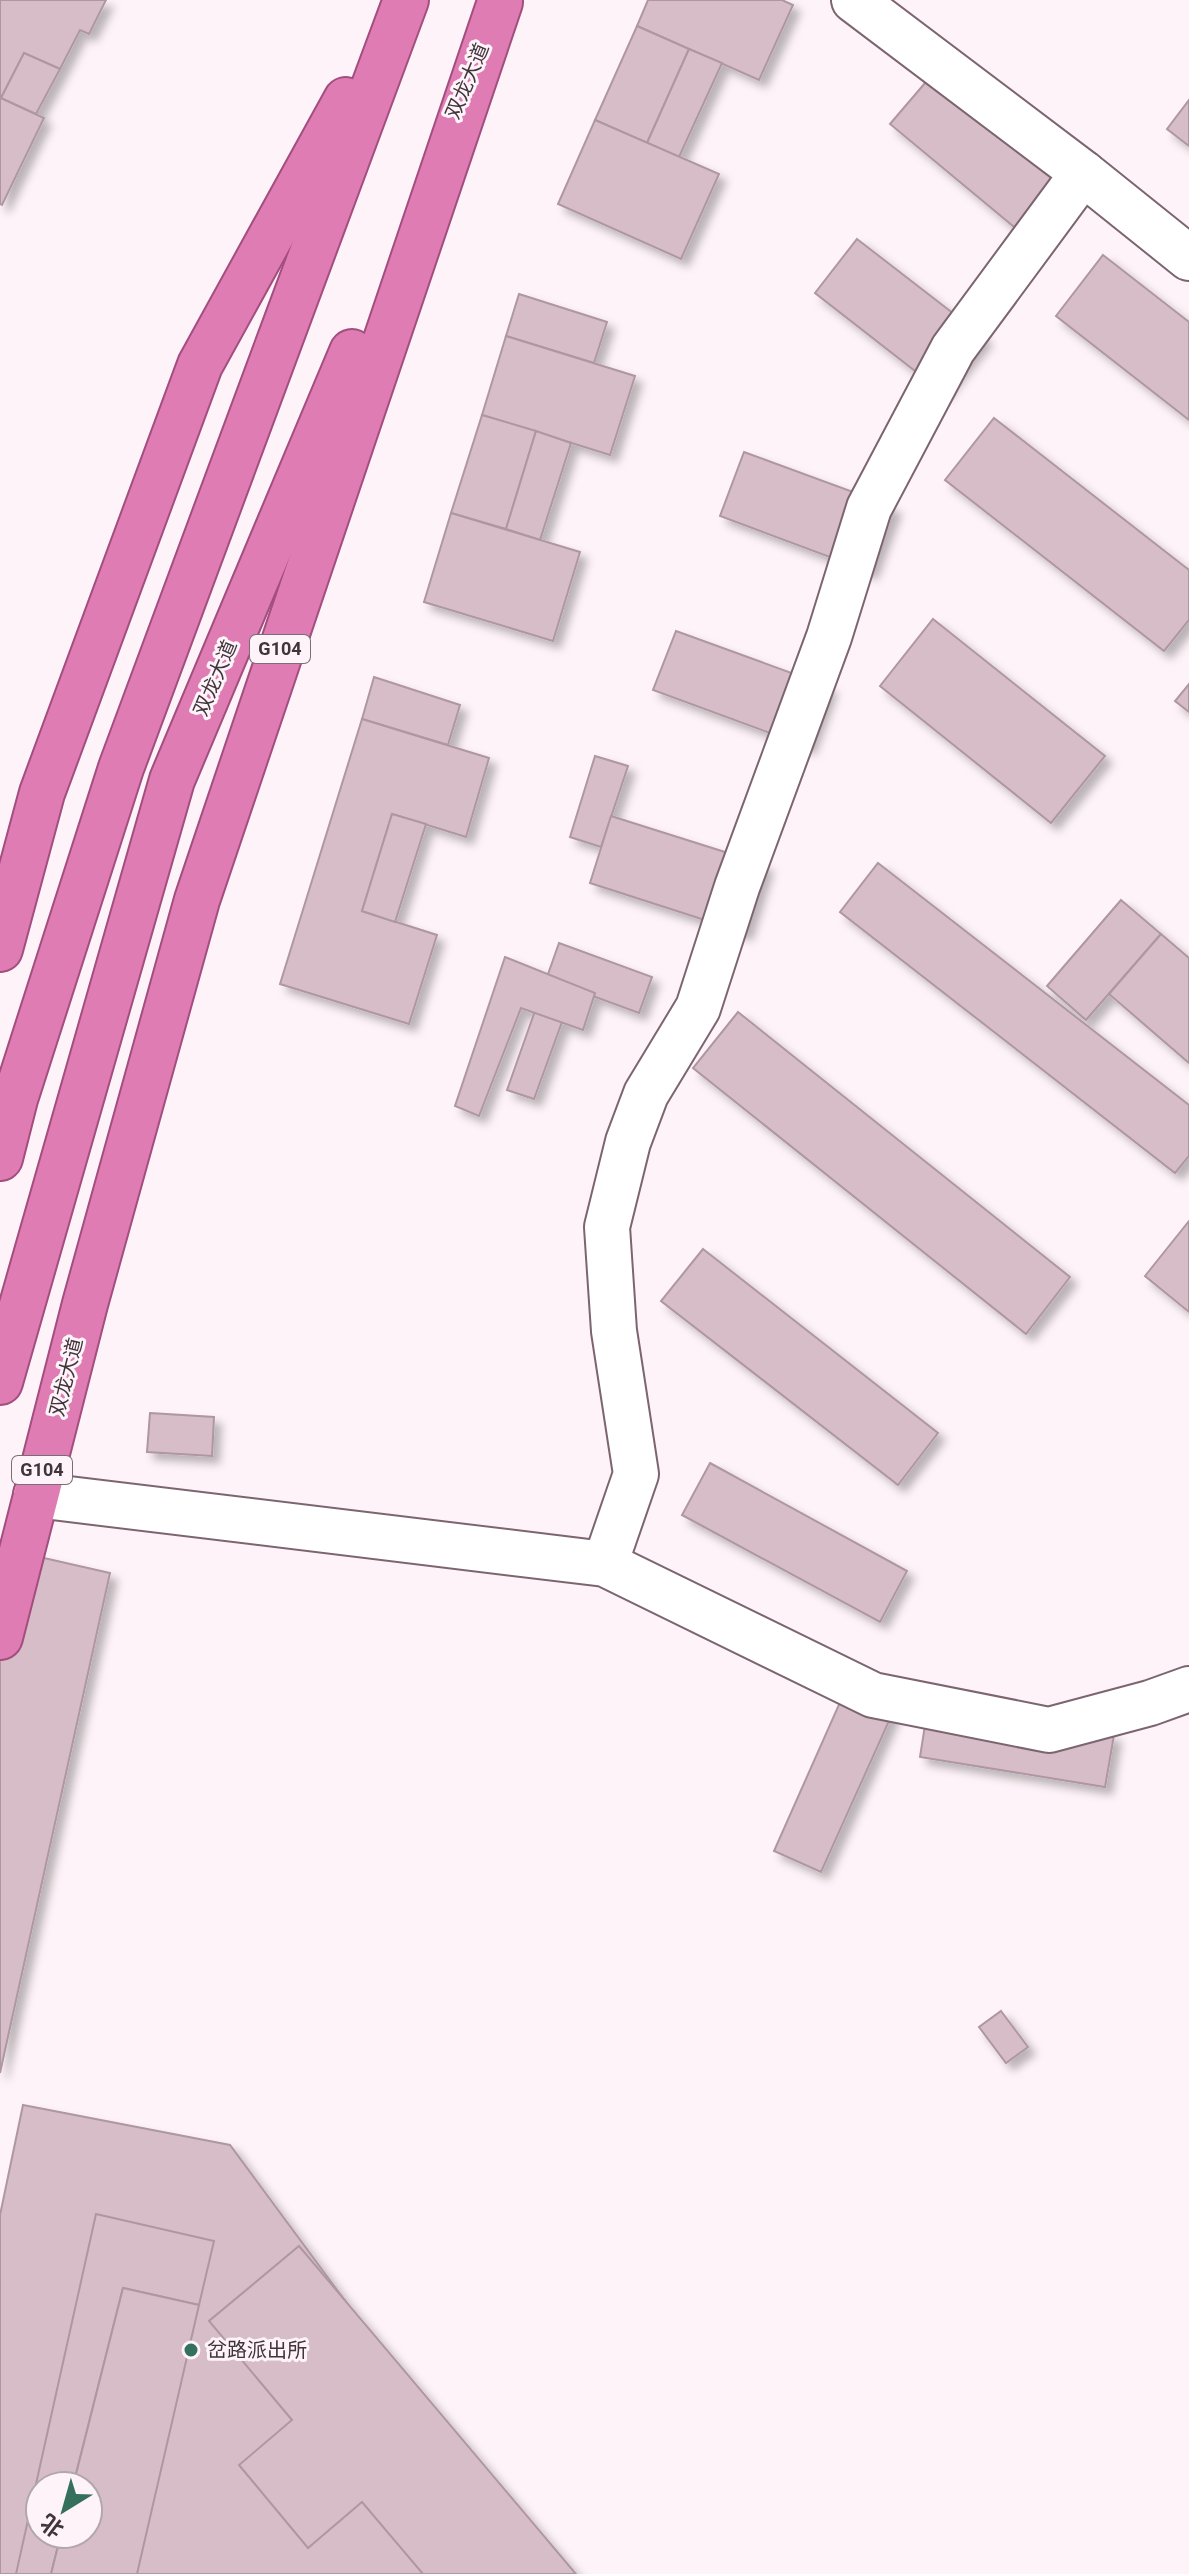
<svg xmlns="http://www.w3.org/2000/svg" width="1189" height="2574" font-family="Roboto,'Noto Sans SC',sans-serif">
<defs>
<filter id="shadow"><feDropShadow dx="7" dy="7" stdDeviation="4" flood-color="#0004"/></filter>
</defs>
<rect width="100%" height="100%" fill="#fef3f8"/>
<!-- building -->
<g fill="#d6bdc8" stroke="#af97a2" stroke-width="2" fill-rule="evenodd" filter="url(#shadow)">
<path d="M0,0H106L89,34L80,30L60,69L24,53L1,98L44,118L2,205L0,204Z"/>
<path d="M648,0H782L793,5L759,80L637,26Z"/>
<path d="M637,26L689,49L647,143L595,120Z"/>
<path d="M689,49L722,63L679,157L647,143Z"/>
<path d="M24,53L60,69L36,114L1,98Z"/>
<path d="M937,69L1065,177L1019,231L890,124Z"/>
<path d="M1189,100V146L1167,129Z"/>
<path d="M595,120L719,174L681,259L558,204Z"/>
<path d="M857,239L985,338L942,392L815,293Z"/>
<path d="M1103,255L1189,322V420L1056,316Z"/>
<path d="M519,294L607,322L594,363L506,336Z"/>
<path d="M506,336L635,376L610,455L482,415Z"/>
<path d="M482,415L536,431L506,529L451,513Z"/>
<path d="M994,418L1189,570V620L1164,651L945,480Z"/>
<path d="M536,431L571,443L540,540L506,529Z"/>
<path d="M744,452L894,507L870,572L720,516Z"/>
<path d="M451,513L580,552L553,641L424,602Z"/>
<path d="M933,619L1105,756L1051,823L880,686Z"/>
<path d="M676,631L830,687L808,747L653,690Z"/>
<path d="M374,677L460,705L448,745L362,719Z"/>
<path d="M1189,684V712L1175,701Z"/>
<path d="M362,719L489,758L466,837L392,814L362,911L437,935L409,1024L280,984Z"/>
<path d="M595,756L628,766L601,847L570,837Z"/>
<path d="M392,814L426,824L395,922L362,911Z"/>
<path d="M611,816L766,865L745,933L590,883Z"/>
<path d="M878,863L1189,1105V1156L1175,1173L840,912Z"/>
<path d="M1121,900L1161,934L1086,1020L1047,986Z"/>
<path d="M1161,934L1189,958V1063L1109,994Z"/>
<path d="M559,943L652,977L639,1013L574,989L534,1099L507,1090Z"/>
<path d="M505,957L595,993L583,1030L521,1008L479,1116L455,1106Z"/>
<path d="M738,1012L1070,1277L1026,1334L693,1068Z"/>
<path d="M1189,1221V1312L1145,1276Z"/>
<path d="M703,1249L938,1433L898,1485L661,1301Z"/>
<path d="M150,1413L214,1417L212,1456L147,1452Z"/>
<path d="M710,1463L907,1571L880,1622L682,1515Z"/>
<path d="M0,1548L110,1573L0,2073Z"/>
<path d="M845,1691L893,1712L821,1872L774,1851Z"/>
<path d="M928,1706L1114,1735L1105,1787L920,1757Z"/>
<path d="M1001,2011L1028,2047L1006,2063L979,2027Z"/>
<path d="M23,2105L230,2145L547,2574H0V2215ZM40,2486H88V2534H40Z"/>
<path d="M96,2214L214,2241L199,2305L123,2288L73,2486H40V2534H61L51,2574H16Z"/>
<path d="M299,2246L576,2574H423L362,2502L308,2548L239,2465L292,2420L209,2321Z"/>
<path d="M123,2288L199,2305L137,2574H51L61,2534H88V2486H73Z"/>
</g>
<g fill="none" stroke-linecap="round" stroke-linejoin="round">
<!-- minor casing -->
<g stroke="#7c6570" stroke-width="48">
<g id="minor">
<path d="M854,0L1083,173L1189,258"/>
<path d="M36,1495L605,1564L873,1695L1049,1730L1150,1703L1189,1689"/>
<path d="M605,1564L636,1474L614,1331L607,1227L628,1142L646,1094L698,1008L737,887L829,637L869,508L953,349L1083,173"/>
</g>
</g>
<!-- trunk casing -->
<g stroke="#a24e7e" stroke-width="48">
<g id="trunk">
<path d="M0,949L42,793L200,365L346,100"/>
<path d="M0,1158L15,1099L121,768L406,0"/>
<path d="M0,1382L172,780L352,352"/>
<path d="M0,1637L85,1304L197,900L500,2"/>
</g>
</g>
<!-- minor -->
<use href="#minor" stroke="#fff" stroke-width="44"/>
<!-- trunk -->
<use href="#trunk" stroke="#e07cb4" stroke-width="44"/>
</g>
<!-- markers -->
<circle fill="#34705b" stroke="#fef3f8" stroke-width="3" cx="191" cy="2350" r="8"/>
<g text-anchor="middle" stroke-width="6" stroke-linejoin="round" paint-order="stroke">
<!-- shield labels -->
<g fill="#fef3f8" stroke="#786e73" stroke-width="2">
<rect x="250" y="635" width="60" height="28" rx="6"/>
<rect x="12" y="1456" width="60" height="28" rx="6"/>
</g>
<g font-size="18" font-weight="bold" fill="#3f353a">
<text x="280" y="655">G104</text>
<text x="42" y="1476">G104</text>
</g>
<!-- street labels -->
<g font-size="20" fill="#3f353a" stroke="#fef3f8">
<text transform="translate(467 81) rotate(-67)" y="7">双龙大道</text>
<text transform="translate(215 678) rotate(-67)" y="7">双龙大道</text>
<text transform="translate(66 1377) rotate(-76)" y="7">双龙大道</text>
</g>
<!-- poi labels -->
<g font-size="20" fill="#3f353a" stroke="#fef3f8" text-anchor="start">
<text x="207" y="2357">岔路派出所</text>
</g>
</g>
<!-- north arrow -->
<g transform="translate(64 2510) rotate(217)"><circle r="38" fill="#fef3f8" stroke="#b2a7ac" stroke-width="2"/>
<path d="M0-6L14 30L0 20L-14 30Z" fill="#34705b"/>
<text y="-12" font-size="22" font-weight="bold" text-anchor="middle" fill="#3f353a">北</text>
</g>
</svg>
